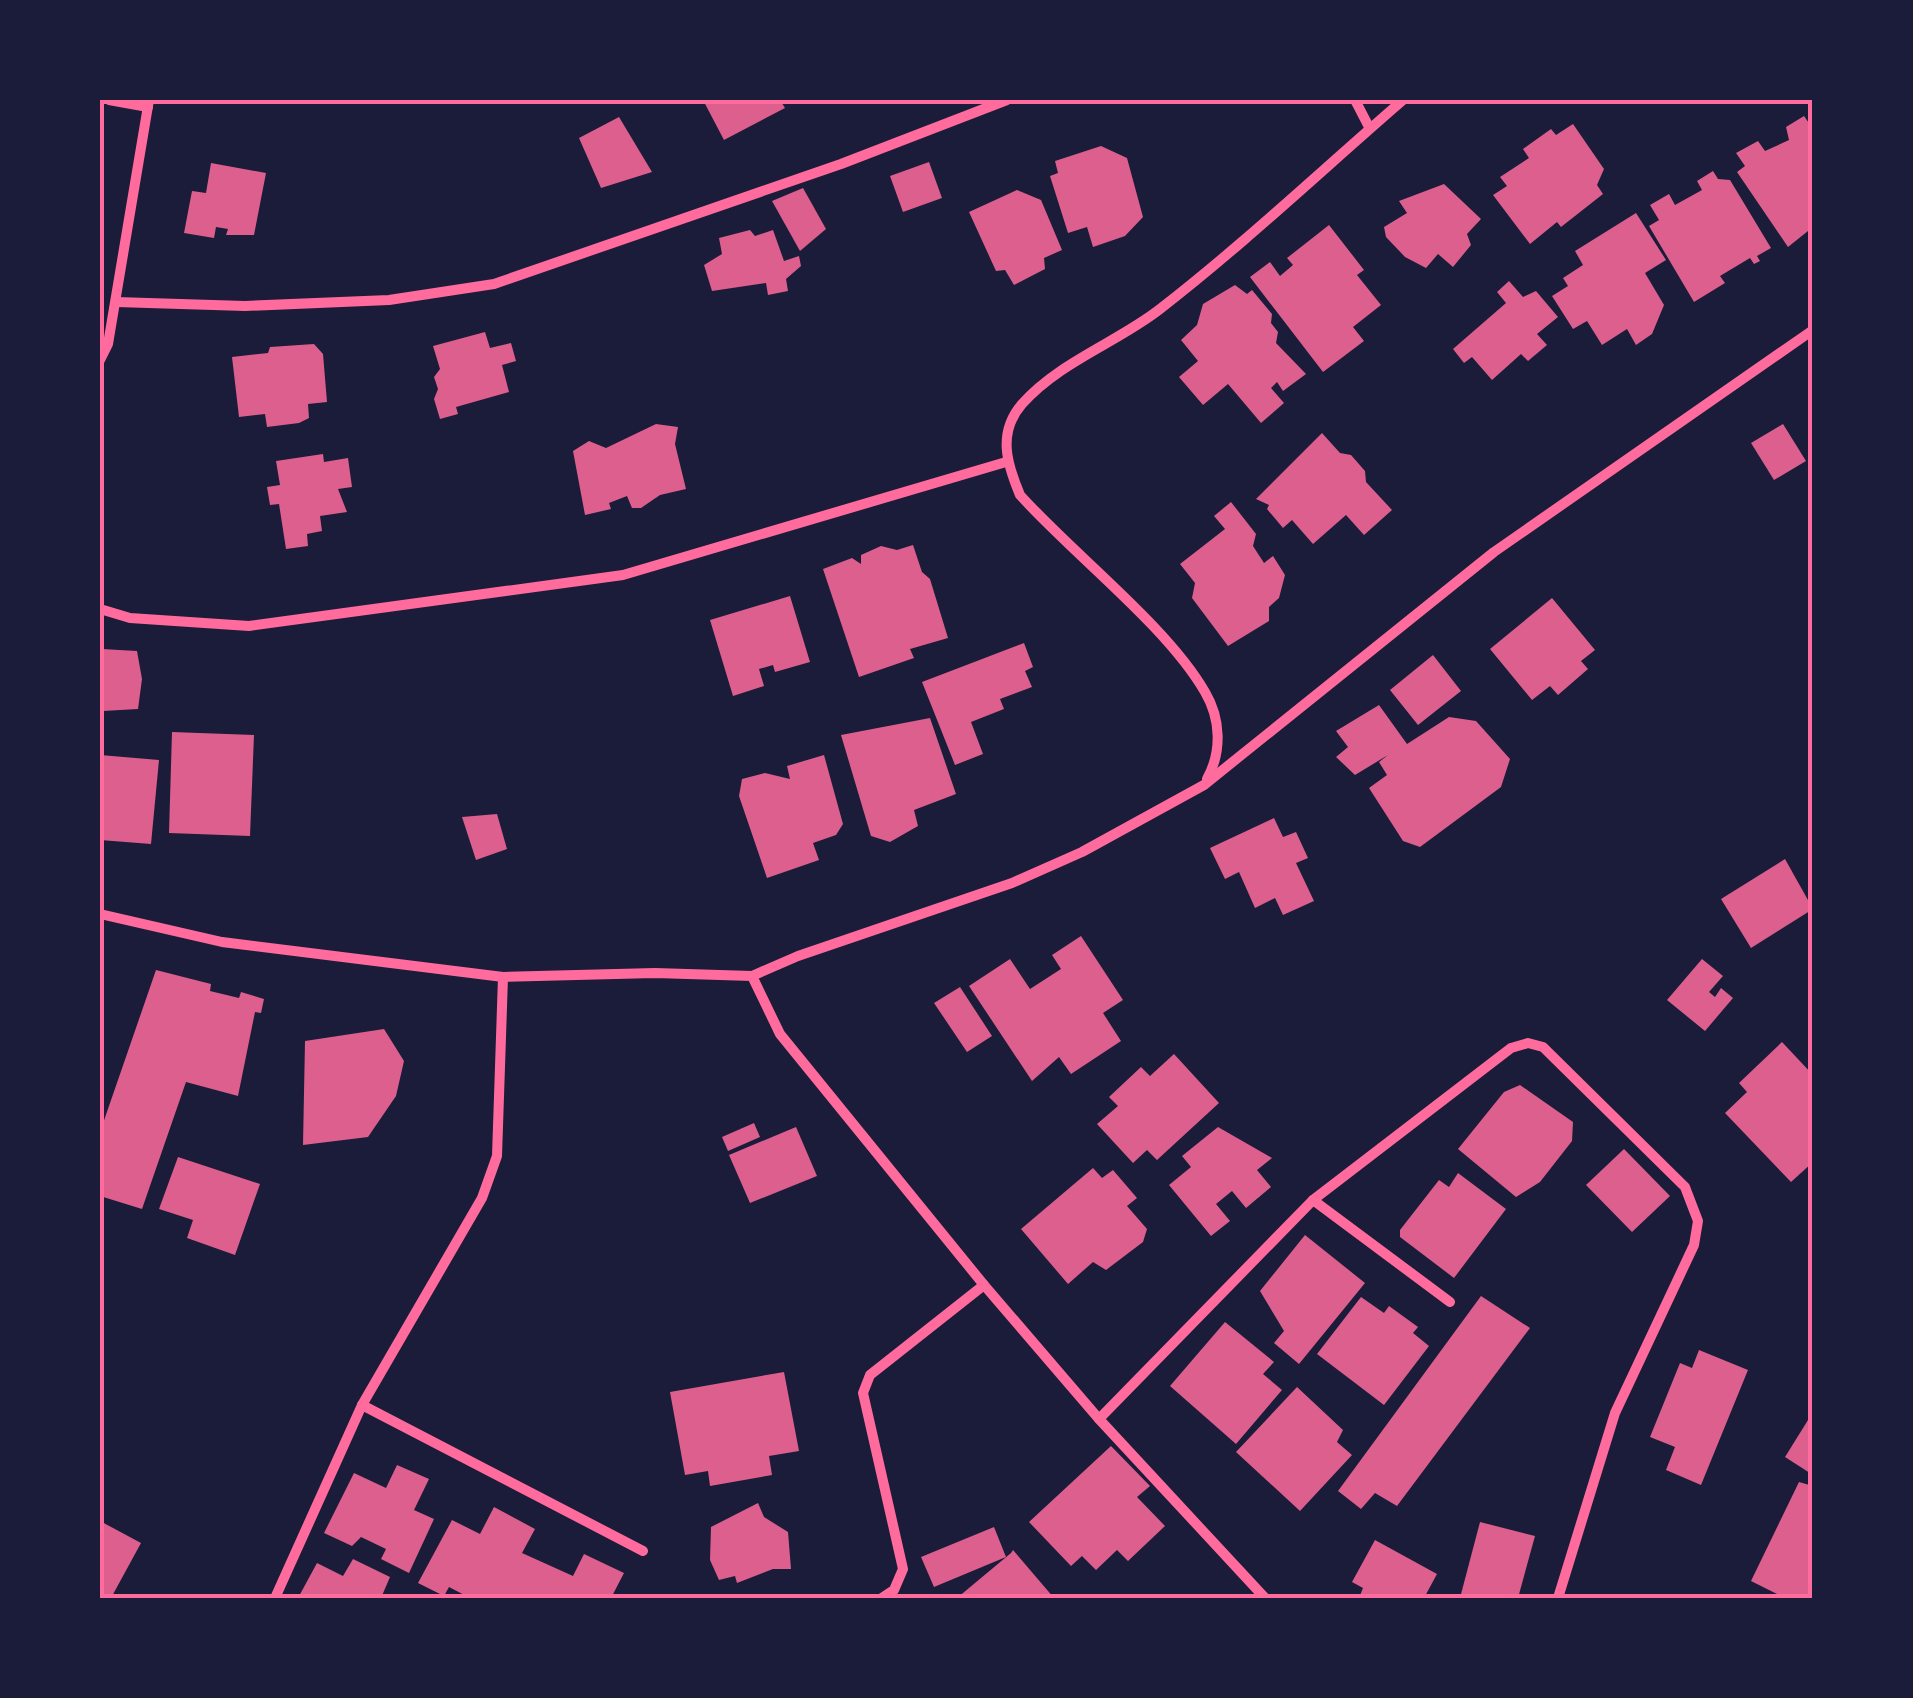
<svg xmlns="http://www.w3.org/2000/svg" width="1913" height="1698" font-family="'DM Sans',sans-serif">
<rect width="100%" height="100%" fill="#1b1b3a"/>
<!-- building -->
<g fill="#dd5f8e">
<path d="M703,100H780L785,108L724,140Z"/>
<path d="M1804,116L1813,129V227L1788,247L1737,172L1745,166L1736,153L1758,141L1765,151L1789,140L1786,127Z"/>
<path d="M619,117L652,172L601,188L579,138Z"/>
<path d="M1573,124L1604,169L1597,185L1603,194L1561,227L1557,222L1530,244L1493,195L1507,186L1500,177L1529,158L1523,149L1551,129L1556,135Z"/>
<path d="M1101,146L1127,158L1143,217L1125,236L1093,247L1087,227L1068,233L1050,176L1058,173L1055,161Z"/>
<path d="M929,162L942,198L903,212L890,176Z"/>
<path d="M211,163L266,173L254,235H226L228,229L216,227L214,238L184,233L192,191L206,193Z"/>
<path d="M1713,171L1718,179L1730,180L1771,248L1757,256L1760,261L1754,264L1750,258L1720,276L1725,283L1694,302L1649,226L1659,220L1650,205L1669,194L1675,205L1702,190L1697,181Z"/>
<path d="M1444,184L1481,219L1467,234L1471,245L1453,267L1438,254L1426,268L1405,257L1386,237L1384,227L1407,213L1399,201Z"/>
<path d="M803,188L826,229L800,251L772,201Z"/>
<path d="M1017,190L1041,200L1062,250L1044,258L1045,269L1014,285L1005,270L996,271L969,212Z"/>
<path d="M1636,213L1666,260L1645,273L1664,305L1652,334L1636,345L1627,329L1602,345L1587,321L1573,329L1552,296L1568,286L1563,278L1583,265L1575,251Z"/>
<path d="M1329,225L1364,270L1357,275L1381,305L1353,327L1364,341L1323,372L1250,277L1270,262L1280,276L1293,265L1287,258Z"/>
<path d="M750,230L755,236L773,230L784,261L799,256L801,266L786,279L788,291L768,295L766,283L712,291L704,265L722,254L719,238Z"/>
<path d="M1509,281L1523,297L1536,291L1558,317L1537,334L1547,345L1528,361L1521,354L1492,380L1472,357L1464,363L1453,349L1506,303L1497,292Z"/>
<path d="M1235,285L1247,294L1252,290L1272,314L1271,323L1278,332L1276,343L1306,374L1283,391L1277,382L1271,388L1284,403L1261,423L1228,384L1203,405L1179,377L1198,361L1181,340L1197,325L1203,304Z"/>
<path d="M485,332L490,348L511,343L516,361L502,365L509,392L456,407L458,414L440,419L434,399L438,389L434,377L440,369L433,346Z"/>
<path d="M314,344L323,354L327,402L308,404L309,418L299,423L267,427L265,414L239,417L232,357L268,353L270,347Z"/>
<path d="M656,424L678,427L675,444L686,489L660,495L641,508H632L627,496L609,503L611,509L585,515L573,451L589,441L606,448Z"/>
<path d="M1783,424L1806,461L1774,480L1751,443Z"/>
<path d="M1322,433L1340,453L1351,455L1365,471L1366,482L1392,510L1364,535L1346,515L1313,544L1292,520L1283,528L1267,509L1269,505L1256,499Z"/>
<path d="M323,454L324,462L348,458L352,487L338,489L347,512L320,516L322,531L307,534L308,546L286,549L279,504L270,505L267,487L280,485L276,461Z"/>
<path d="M1231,502L1256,534L1253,546L1264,563L1273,556L1285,575L1279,598L1269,607V621L1228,646L1192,598L1195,583L1180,564L1225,529L1214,516Z"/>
<path d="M913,545L922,572L930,579L948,638L910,649L914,658L859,677L823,569L852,558L861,564V555L881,546L897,550Z"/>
<path d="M790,596L810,662L775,672L773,665L759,669L764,686L733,696L710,620Z"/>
<path d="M1552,598L1595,650L1581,661L1588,669L1558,695L1550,686L1532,700L1490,649Z"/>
<path d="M1024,643L1033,667L1025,671L1032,687L1000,699L1004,709L971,722L983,754L955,765L922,682Z"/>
<path d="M102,649L137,651L142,679L138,709L103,711Z"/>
<path d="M1433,655L1461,691L1418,725L1390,690Z"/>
<path d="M1379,705L1407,744L1449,717L1476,721L1510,759L1501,787L1420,847L1403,841L1369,788L1387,775L1379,762L1388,755L1355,775L1336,757L1348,747L1336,731Z"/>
<path d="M930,718L956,794L914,810L918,826L890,842L871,836L841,735Z"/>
<path d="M172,732L254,735L250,836L169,833Z"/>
<path d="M100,755L159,760L151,844L100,840Z"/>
<path d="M824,755L843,824L836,835L813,843L819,860L767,878L739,796L742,779L765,773L790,779L787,766Z"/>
<path d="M497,814L507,849L476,860L462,817Z"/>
<path d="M1274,818L1283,837L1296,832L1308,858L1296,863L1314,901L1283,915L1275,898L1255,908L1239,872L1225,879L1210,848Z"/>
<path d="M1785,859L1813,909L1751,948L1721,899Z"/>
<path d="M1081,936L1123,1000L1103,1013L1121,1041L1071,1074L1059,1057L1032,1081L969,986L1010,959L1030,989L1061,969L1052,955Z"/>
<path d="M1702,959L1723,976L1709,992L1715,997L1721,988L1733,998L1705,1031L1667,1000Z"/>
<path d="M156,970L211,984L210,991L239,998L241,992L264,999L261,1013L255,1012L238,1096L186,1082L142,1209L100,1196V1132Z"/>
<path d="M960,987L992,1036L967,1052L934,1003Z"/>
<path d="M384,1029L404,1061L396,1096L368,1137L303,1145L305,1041Z"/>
<path d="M1782,1042L1813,1075V1162L1791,1182L1725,1113L1747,1092L1739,1083Z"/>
<path d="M1174,1054L1219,1103L1157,1160L1147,1150L1133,1163L1097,1124L1118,1106L1109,1097L1141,1067L1150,1076Z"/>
<path d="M1520,1085L1573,1122L1572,1141L1540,1182L1516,1197L1458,1149L1504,1092Z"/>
<path d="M754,1123L760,1137L728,1151L722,1137Z"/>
<path d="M796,1127L817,1176L750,1203L729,1155Z"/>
<path d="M1218,1127L1272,1158L1257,1170L1271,1187L1246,1208L1232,1191L1216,1204L1230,1221L1211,1236L1169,1185L1191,1167L1182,1156Z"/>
<path d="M1624,1149L1670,1196L1632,1232L1586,1185Z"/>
<path d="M178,1157L260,1184L235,1255L187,1238L193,1220L159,1209Z"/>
<path d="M1093,1168L1102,1178L1113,1170L1137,1198L1127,1206L1147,1229L1143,1242L1106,1270L1093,1262L1068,1284L1021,1229Z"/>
<path d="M1458,1173L1506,1209L1454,1278L1400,1237V1230L1439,1180L1449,1187Z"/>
<path d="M1305,1235L1365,1283L1299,1364L1274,1343L1284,1331L1260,1291Z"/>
<path d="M1481,1296L1530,1328L1397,1506L1375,1493L1361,1509L1338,1491Z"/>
<path d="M1361,1297L1384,1313L1389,1306L1418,1327L1413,1333L1429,1346L1384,1405L1317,1354Z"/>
<path d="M1225,1322L1274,1362L1263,1374L1282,1390L1236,1444L1170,1386Z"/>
<path d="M1699,1350L1748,1370L1701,1485L1666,1470L1675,1447L1650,1437L1680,1363L1692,1368Z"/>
<path d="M784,1372L799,1451L769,1456L772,1475L710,1486L708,1471L685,1475L670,1392Z"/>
<path d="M1297,1387L1343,1430L1337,1442L1352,1455L1300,1511L1236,1452Z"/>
<path d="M1813,1412V1475L1785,1457Z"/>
<path d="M1111,1446L1150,1486L1137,1497L1165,1526L1128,1561L1117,1550L1096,1570L1082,1556L1071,1566L1029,1522Z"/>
<path d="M397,1465L429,1479L414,1510L434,1519L409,1573L381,1559L386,1549L361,1537L352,1546L324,1533L354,1473L386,1488Z"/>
<path d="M1799,1482L1813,1486V1598H1785L1751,1581Z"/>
<path d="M758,1503L764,1517L788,1532L791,1569H773L737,1583L735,1576L719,1580L710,1560L711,1527Z"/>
<path d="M494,1507L535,1529L522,1553L573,1576L584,1554L624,1573L611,1598H470L449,1587L444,1596L418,1583L452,1520L480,1534Z"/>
<path d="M100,1521L141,1543L111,1598H100Z"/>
<path d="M1480,1522L1535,1536L1518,1598H1460Z"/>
<path d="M994,1527L1006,1557L934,1587L921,1557Z"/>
<path d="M1375,1540L1437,1574L1424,1598H1359L1363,1588L1352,1582Z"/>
<path d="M1013,1550L1054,1598H957L1011,1553Z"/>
<path d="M353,1559L390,1577L381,1598H298L317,1563L343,1576Z"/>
</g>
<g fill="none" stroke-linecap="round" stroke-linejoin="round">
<!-- minor -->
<g stroke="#ff6b9d" stroke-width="10">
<path d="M109,100L148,107"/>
<path d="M1355,100L1369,127"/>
<path d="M116,302L245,306L389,300L494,284L841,164L1007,100"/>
<path d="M100,360L108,344L149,100"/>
<path d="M100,609L130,618L249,626L623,575L1006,462"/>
<path d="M1207,779C1222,752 1221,719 1205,692C1167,626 1074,555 1020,495C1007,464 997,433 1022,404C1059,362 1118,342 1160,309C1245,243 1322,170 1403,100"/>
<path d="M100,914L222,942L503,977L655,973L752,976L780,1034L984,1285L1099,1419L1265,1598"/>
<path d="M752,976L798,956L1012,883L1082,852L1204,785L1494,552L1813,330"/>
<path d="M1313,1200L1450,1302"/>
<path d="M362,1405L643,1551"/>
<path d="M1099,1419L1313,1200L1511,1048L1528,1043L1543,1047L1685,1187L1698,1221L1694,1245L1615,1413L1558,1598"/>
<path d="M275,1598L362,1405L482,1198L497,1156L503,977"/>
<path d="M882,1598L894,1590L903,1569L863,1393L870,1375L984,1285"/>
</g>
</g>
<!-- border -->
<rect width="1913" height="1698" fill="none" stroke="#1b1b3a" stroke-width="205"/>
<rect x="102" y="102" width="1708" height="1494" fill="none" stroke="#ff6b9d" stroke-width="4"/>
</svg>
